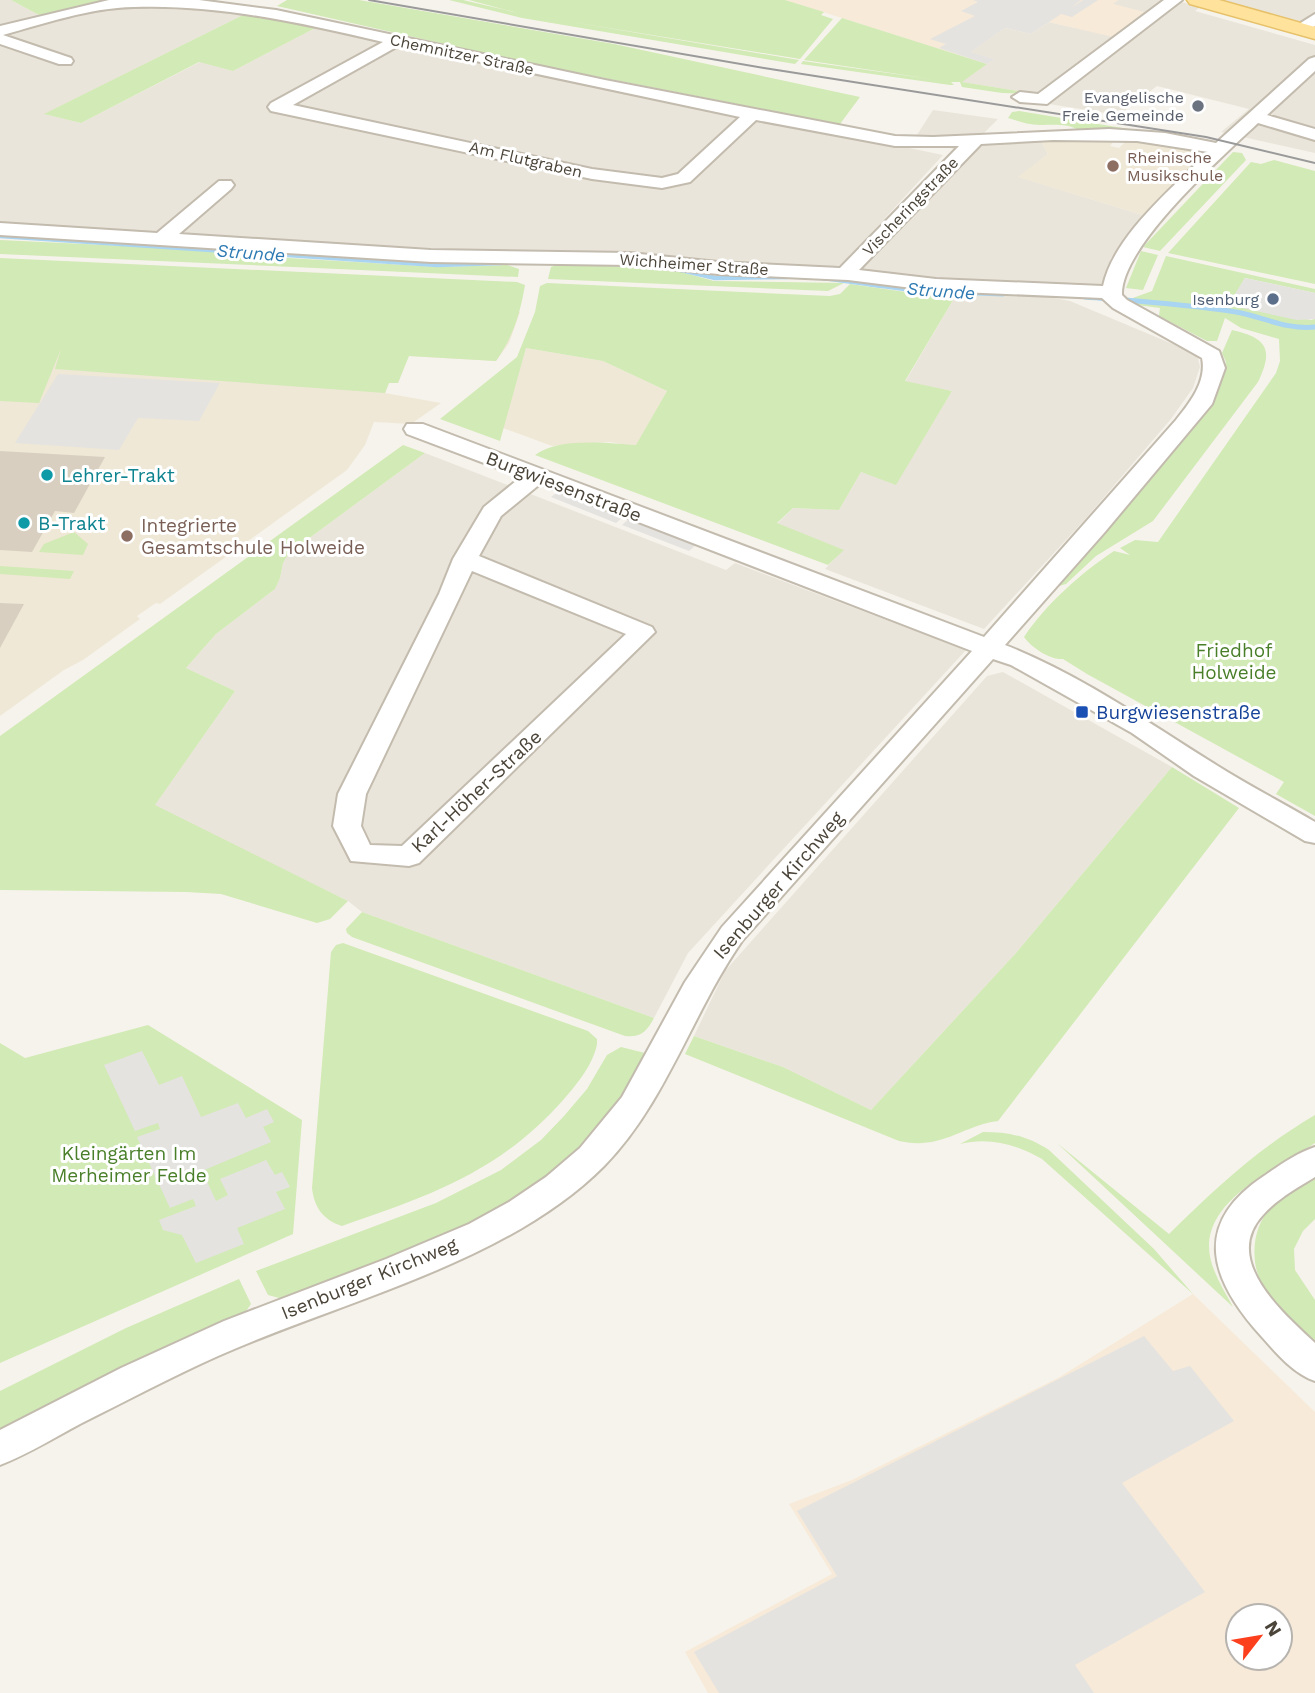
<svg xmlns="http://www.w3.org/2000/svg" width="1315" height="1693" font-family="'Work Sans',sans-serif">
<rect width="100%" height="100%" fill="#f6f3ec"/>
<!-- residential -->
<g fill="#eae5da">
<path d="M0,0H11L39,15H66L135,4L253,10L45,114L81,123L200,62L233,71L321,25L943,155L842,265L829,267L743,262L742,267L665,258L317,243L127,230L73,231L0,225Z"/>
<path d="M1118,0H1174L1200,7L1195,11L1315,45V153L1221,132L1249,109L1157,86L1119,115L1049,104L1036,94L961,82L994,59L970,52L1005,28L1031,34L1049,22L1075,28L1143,12L1112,4Z"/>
<path d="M1221,0H1315V26Z"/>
<path d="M933,110L998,119L984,133L990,143L1041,141L1048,154L1019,177L1146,216L1111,258L1102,286L938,280L862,269L968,153L915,138Z"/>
<path d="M956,295L1048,297L1070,301L1187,350L1198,358L1200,367L1193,388L1171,419L1088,516L984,629L825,569L843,550L777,524L793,508L839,510L861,472L896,484L952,391L905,382Z"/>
<path d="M425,453L726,570L735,563L966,650L688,953L654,1018L362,912L348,901L154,806L235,691L186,668L216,634L275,589L280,578L283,563L289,553Z"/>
<path d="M1003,672L1172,767L1016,953L871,1110L783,1067L694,1036L725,971L987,676Z"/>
</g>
<!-- commercial -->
<g fill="#f7ead8" fill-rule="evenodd">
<path d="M785,0H1118L1113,4L1144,12L1113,37L1049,22L1031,34L1005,28L971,52L995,59L987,64Z"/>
<path d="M1193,1294L1315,1412V1693H708L685,1652L832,1574L789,1504L852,1480L1058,1378ZM1238,1616H1280V1658H1238Z"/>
</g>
<!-- education -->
<g fill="#efe8d6">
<path d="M1130,137L1206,151L1146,216L1018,177L1048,154L1041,141L1116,139L1110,146L1119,148Z"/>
<path d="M0,262L520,312L509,343L496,361L408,356L398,383H389L385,393L441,403L411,424L374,422L365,445L347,470L160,604L156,603L150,607L137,616L140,619L83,660L64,670L0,716Z"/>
<path d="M526,348L603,361L667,391L636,446L610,442L552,446L503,428Z"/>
</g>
<!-- green -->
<g fill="#d2eab5">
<path d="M11,0H119L39,15Z"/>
<path d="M287,0H359L614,44L860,97L840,124L523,62L277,6Z"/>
<path d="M449,0H463L518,13L469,0H785L824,12L821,15L833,19L800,59L566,21L799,60L795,64L522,18Z"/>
<path d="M253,10L321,25L233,71L199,62L81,123L44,114Z"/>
<path d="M842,18L987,64L962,82L1036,94L1002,93L962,87L960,82H951L954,85H950L801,64L803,61L938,80L804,60Z"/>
<path d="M1019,111L1141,131H1080C1065,121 1047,127 1030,124C1023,123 1015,120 1008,118L1012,112Z"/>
<path d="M1233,152L1242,153L1246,160L1160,251L1143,247Z"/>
<path d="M1274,160L1315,171V284L1168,253L1251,162L1261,164Z"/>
<path d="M0,240L190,249L271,257L439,267L507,265L519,269L518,277L0,254Z"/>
<path d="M1141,251L1158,255L1143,290L1126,288Z"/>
<path d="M1166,256L1315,289V293L1245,278L1229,305L1311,320L1315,319V816L1276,794L1284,782L1087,674L1063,659C1050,660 1032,648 1024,637C1046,604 1081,573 1114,551L1130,555L1120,548L1135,540L1158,542L1276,373L1280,361L1279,339L1241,328L1225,318L1217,341H1207L1159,316L1160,308L1137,305L1130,299L1152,291Z"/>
<path d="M0,258L517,282L525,285C520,314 513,337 496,361L409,356L398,383H389L385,393L55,369L61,349L39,403L0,401Z"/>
<path d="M559,264L670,269L714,281L844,283L828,291L548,279L551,267Z"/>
<path d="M547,283L830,296L840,294L850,284L920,294L956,295L905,381L952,391L896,485L861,472L839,510L793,508L777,523L844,550L828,565L535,455C558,437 608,443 636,445L667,391L603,361L526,348L500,441L440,419L517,357L535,312L540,286Z"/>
<path d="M1232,330C1267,338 1274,349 1258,382L1153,521L1096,556L1066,584L1059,586L1214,401L1226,362L1222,353Z"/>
<path d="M403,445L425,453L289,553L283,563L280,578L275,589L216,634L186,668L235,691L155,805L348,901L330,919L317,923L221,894L186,892L0,890V736Z"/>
<path d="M74,532L88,544L83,555L39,552L44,544Z"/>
<path d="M0,566L74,571L70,579L0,574Z"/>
<path d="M1172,767L1239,808L998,1121C971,1124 949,1142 922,1143C914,1144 906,1142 899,1141L685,1054L694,1036L783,1067L871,1110L1016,953Z"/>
<path d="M362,912L654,1018C647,1031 641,1038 625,1036L352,937L347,933L346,929Z"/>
<path d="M343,943L588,1031L597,1039V1044C593,1065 577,1084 564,1099C500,1172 429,1196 342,1226C323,1220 314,1207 312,1188L331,952L336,945Z"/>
<path d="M148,1025L302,1120L293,1234L0,1363V1043L25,1058Z"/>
<path d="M621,1047L649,1054L616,1112L562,1168L503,1209L434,1241L283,1299L268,1295L256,1271L436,1203L501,1170L541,1140L564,1116L587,1089L607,1055Z"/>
<path d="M1315,1115V1143C1279,1167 1209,1197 1209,1246C1209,1268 1223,1288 1233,1307L1057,1143L1169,1234C1218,1186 1256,1150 1315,1115Z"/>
<path d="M983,1132C1009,1132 1027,1136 1049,1150L1154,1249L1193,1294L1042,1159C1016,1144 989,1137 960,1144Z"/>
<path d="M1315,1178V1219L1303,1231L1294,1249L1295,1270L1315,1300V1348C1300,1331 1281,1314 1268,1295C1249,1269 1249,1227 1274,1205C1286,1195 1302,1187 1315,1178Z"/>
<path d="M239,1279L251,1304L244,1314L0,1433V1391L126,1328Z"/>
</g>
<!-- parking -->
<g fill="#e5e3e0">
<path d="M973,0H1081L1071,8L1083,0H1098L1072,17L1061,14L1031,34L1005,28L971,52L995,59L987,64L939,48L946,44L930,39L975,16L961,11L978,2Z"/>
<path d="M1245,278L1315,293V319L1297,320L1228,305Z"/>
<path d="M58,374L220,383L199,421L138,418L119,450L15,443Z"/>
<path d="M559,491L624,516L616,523L551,497Z"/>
<path d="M630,518L697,544L689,551L622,525Z"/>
<path d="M142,1051L159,1085L182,1076L201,1117L238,1103L246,1118L267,1109L274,1122L263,1127L271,1142L202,1171L216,1201L228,1195L220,1179L266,1160L275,1175L282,1172L290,1187L276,1192L285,1209L237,1228L244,1244L196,1263L182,1235L163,1230L159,1220L196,1206L193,1199L170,1208L137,1137L160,1129L158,1123L135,1131L104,1065Z"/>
<path d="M1144,1336L1173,1371L1190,1366L1234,1421L1122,1483L1205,1592L1075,1665L1094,1693H719L694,1652L837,1576L797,1511Z"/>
</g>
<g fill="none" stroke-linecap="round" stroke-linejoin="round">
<!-- stream-far1 -->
<g stroke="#a9d4f2" stroke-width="4.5">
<path d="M0,236L437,265L501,263"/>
<path d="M677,269L715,278L787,277"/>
<path d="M823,278L883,286"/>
</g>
<!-- stream -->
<g stroke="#a9d4f2" stroke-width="5">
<path d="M870,284L921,291L1003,294"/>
<path d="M1085,297C1135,301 1186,304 1236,312C1263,317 1287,330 1315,327"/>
</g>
</g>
<!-- building -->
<g fill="#d8cfc1">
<path d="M0,451L105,457L74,513L55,511L32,552L0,550Z"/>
<path d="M0,603L24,604L0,648Z"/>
</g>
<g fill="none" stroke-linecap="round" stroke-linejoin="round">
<!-- minor casing -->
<g stroke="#c2bbae" stroke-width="4">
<g id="minor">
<path d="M109,0H199L276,10L605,80L895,136L933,137L1109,129L1165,133L1216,143L1309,59L1315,57V71L1267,115L1315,129V140L1258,123C1223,156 1120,247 1122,295L1127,300L1219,351L1225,368L1212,404L1104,533L1005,645C1079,674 1146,721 1213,763C1246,784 1281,802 1315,822V843L1305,841L1194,776L1132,733L1011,665L993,659L742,941C692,1013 666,1103 604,1166C508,1263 341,1301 218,1356C171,1377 126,1401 80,1424C54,1438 28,1454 0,1465V1430L121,1368L224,1321L386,1259L469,1224L509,1202L546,1177L580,1148L622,1097L685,982L722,927L972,651L540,484L501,516L479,556L652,627L655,632L419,863L409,866L351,861L333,826L338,794L439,594L453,559L484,507L521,477L407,434L404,429L407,424H423L984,637L1176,420C1190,403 1207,381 1202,358L1113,308L1102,298L936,291L848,280L718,274L630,265L431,262L0,235V223L157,233L219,181H231L234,185L231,189L179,234L431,250L630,253L718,262L840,268L959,146H895L756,120L690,182L662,188L592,179L271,111L268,107L271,103L383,42C302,23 218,4 134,7C89,8 46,23 3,35L71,58L73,61L71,64H59L0,44V26ZM400,45L740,117L678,174L662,178L592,169L293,105ZM1053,140L1137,141L1208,152C1173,188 1114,235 1103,286L936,279L859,270L981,144ZM472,571L626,634L402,846L370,845L361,826L366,794Z"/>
<path d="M1164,0H1182L1047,104L1020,102L1012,97L1020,92L1038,94Z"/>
<path d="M1315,14V26L1305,32H1293L1291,29Z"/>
<path d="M1315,1147V1177C1297,1188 1277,1199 1263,1215C1221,1260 1283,1313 1315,1343V1381C1294,1374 1277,1354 1262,1337C1211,1281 1190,1225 1264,1176C1280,1165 1297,1153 1315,1147Z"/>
</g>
</g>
<!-- major casing -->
<g stroke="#e6c16a" stroke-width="3">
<path id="major" d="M1187,0H1219L1315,27V39L1190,4Z"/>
</g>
<!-- minor -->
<use href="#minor" fill="#fff" fill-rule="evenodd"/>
<!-- major -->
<use href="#major" fill="#ffe39c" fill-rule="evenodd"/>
<!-- tram -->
<path stroke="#9a9a9a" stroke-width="2" d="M369,0L764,68L1206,137L1315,163"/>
</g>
<!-- markers -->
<circle fill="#6b7280" stroke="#fff" stroke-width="2.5" cx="1198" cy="106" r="7"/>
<g fill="#8d6e63" stroke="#fff" stroke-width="2.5">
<circle cx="1113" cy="166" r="7"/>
<circle cx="127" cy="536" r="7"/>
</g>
<circle fill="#5c6f8a" stroke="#fff" stroke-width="2.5" cx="1273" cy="299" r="7"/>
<g fill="#0f9aa8" stroke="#fff" stroke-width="2.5">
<circle cx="47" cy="475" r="7"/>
<circle cx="24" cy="523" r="7"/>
</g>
<rect fill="#1a4fb4" stroke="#fff" stroke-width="2.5" x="1075" y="705" width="14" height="14" rx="3.5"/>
<g text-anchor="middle" stroke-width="6" stroke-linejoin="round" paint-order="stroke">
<!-- far-street labels -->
<g font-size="16" fill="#4b4439" stroke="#fff">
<text transform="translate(462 54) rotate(12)" y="6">Chemnitzer Straße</text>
<text transform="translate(526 159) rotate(13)" y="6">Am Flutgraben</text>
<text transform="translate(910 206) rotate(-46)" y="6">Vischeringstraße</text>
<text transform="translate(694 264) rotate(4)" y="6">Wichheimer Straße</text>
</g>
<!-- far-worship labels -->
<g font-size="16" fill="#5b616d" stroke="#fff" text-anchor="end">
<text x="1184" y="103">Evangelische<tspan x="1184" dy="18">Freie Gemeinde</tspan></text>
</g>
<!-- far-education labels -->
<g font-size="16" fill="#785e54" stroke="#fff" text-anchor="start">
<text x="1127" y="163">Rheinische<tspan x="1127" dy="18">Musikschule</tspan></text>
</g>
<!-- far-service labels -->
<g font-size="16" fill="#4e5e75" stroke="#fff" text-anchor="end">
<text x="1259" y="305">Isenburg</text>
</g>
<!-- far-water labels -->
<g font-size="18" font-style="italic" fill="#2e7ab2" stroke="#fff">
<text transform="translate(251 253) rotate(4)" y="6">Strunde</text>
<text transform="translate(941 291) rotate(4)" y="6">Strunde</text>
</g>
<!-- culture labels -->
<g font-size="19" fill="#0d838f" stroke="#fff" text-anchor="start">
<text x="61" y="482">Lehrer-Trakt</text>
<text x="38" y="530">B-Trakt</text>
</g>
<!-- street labels -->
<g font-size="19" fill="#4b4439" stroke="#fff">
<text transform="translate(564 486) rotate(21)" y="7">Burgwiesenstraße</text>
<text transform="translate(476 791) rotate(-43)" y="7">Karl-Höher-Straße</text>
<text transform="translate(778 885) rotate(-49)" y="7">Isenburger Kirchweg</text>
<text transform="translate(369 1278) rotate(-22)" y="7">Isenburger Kirchweg</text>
</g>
<!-- education labels -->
<g font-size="19" fill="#785e54" stroke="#fff" text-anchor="start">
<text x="141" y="532">Integrierte<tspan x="141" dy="22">Gesamtschule Holweide</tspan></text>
</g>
<!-- park labels -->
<g font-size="19" fill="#4a7f2a" stroke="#fff">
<text x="1234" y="657">Friedhof<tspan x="1234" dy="22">Holweide</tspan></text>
<text x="129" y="1160">Kleingärten Im<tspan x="129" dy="22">Merheimer Felde</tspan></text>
</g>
<!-- transit labels -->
<g font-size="19" fill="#164399" stroke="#fff" text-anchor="start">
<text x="1096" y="719">Burgwiesenstraße</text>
</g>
</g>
<!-- north arrow -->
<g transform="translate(1259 1637) rotate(59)"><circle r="33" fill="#ffffff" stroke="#b7b4b0" stroke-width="2"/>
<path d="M0-5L12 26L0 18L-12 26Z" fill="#fc3f1d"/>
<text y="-10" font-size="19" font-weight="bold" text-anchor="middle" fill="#4b4439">N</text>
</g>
</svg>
